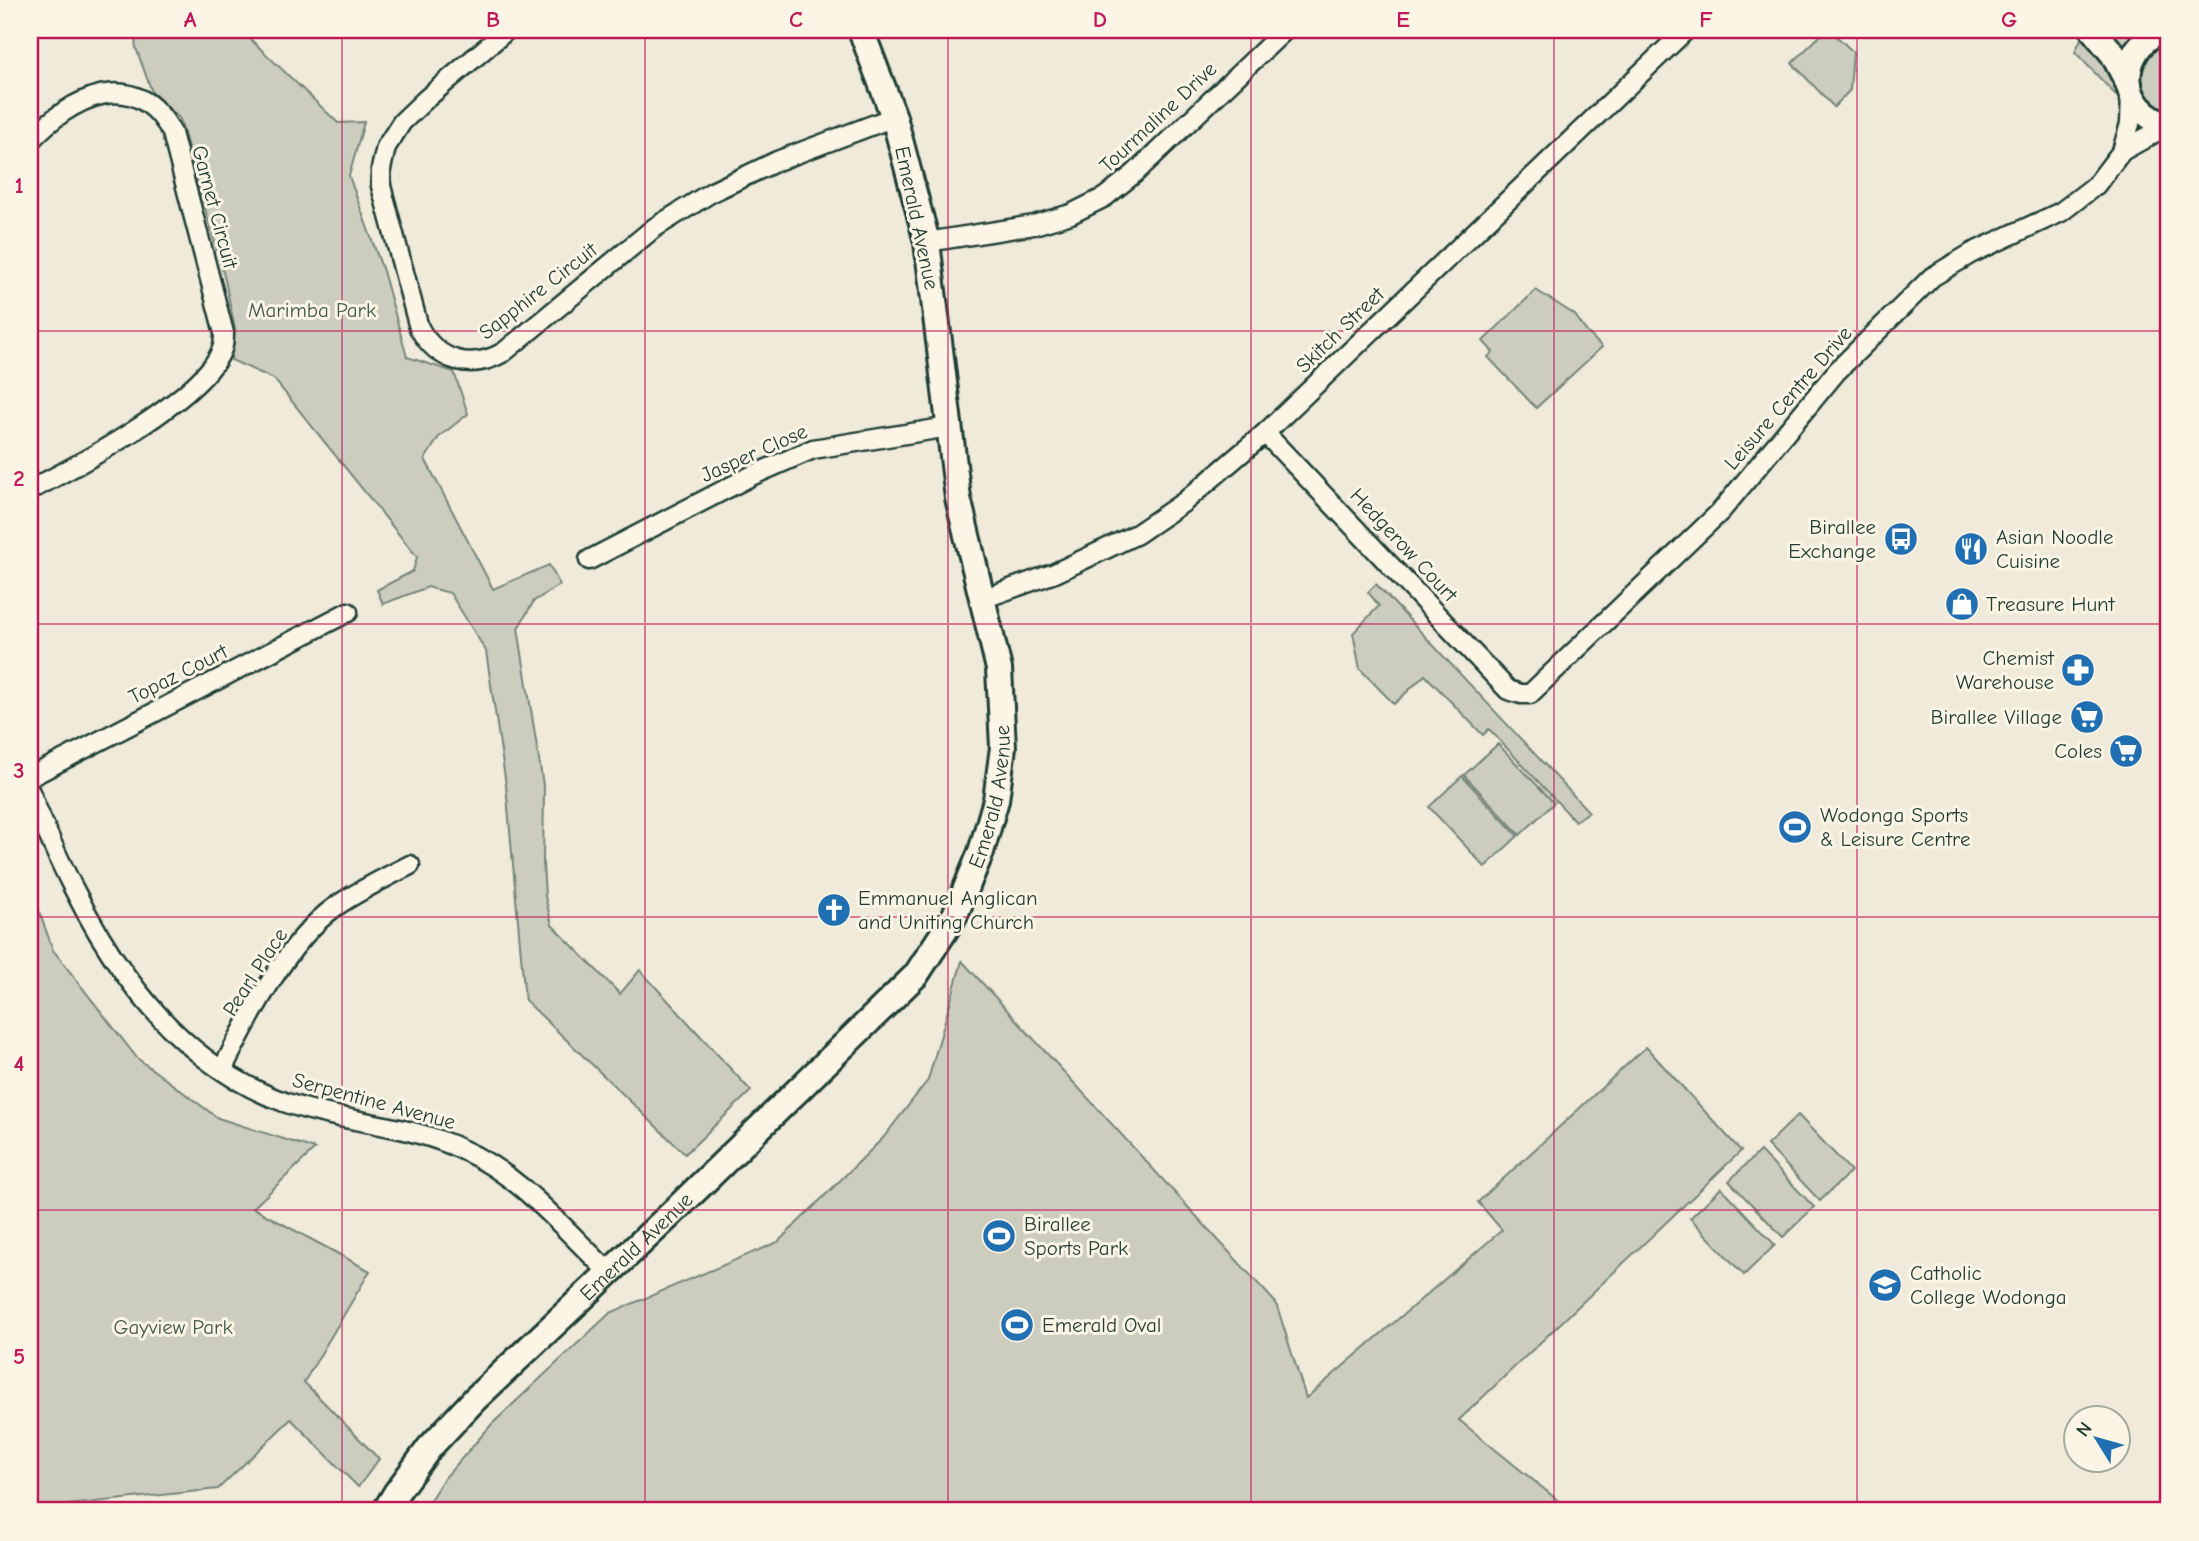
<svg xmlns="http://www.w3.org/2000/svg" width="2199" height="1541" font-family="'Comic Neue',sans-serif">
<rect width="100%" height="100%" fill="#efeada"/>
<filter id="ink" filterUnits="userSpaceOnUse"><feTurbulence type="fractalNoise" baseFrequency=".0143" numOctaves="2"/><feDisplacementMap in="SourceGraphic" scale="14" xChannelSelector="R" yChannelSelector="G"/><feConvolveMatrix kernelMatrix="1 2 1 2 8 2 1 2 1" color-interpolation-filters="sRGB"/></filter>
<g filter="url(#ink)">
<!-- green -->
<g fill="#cccdbf" stroke="#76857a" stroke-width="2">
<path d="M134,30H241L338,123L364,122L349,176L383,271L407,357L454,372L468,414L439,437L425,459L493,589L549,565L560,585L534,601L518,628L544,791L543,863L545,896L552,925L620,994L640,970L751,1091L685,1154L525,1000L506,785L486,651L450,593L428,587L383,604L377,590L413,571L417,557L274,379L231,360L235,329L225,280L180,119L152,92L136,48Z"/>
<path d="M1826,30H1830L1853,52L1850,90L1834,107L1792,63Z"/>
<path d="M2085,30H2169V151L2075,52Z"/>
<path d="M1536,290L1575,315L1586,331L1602,347L1536,408L1488,357L1493,352L1483,341Z"/>
<path d="M1376,584L1589,812L1575,821L1489,729L1483,735L1425,675L1394,704L1360,669L1353,633L1379,606L1368,592Z"/>
<path d="M1498,744L1554,803L1520,835L1464,775Z"/>
<path d="M1462,776L1518,836L1485,867L1429,807Z"/>
<path d="M30,886L53,950L137,1058L218,1118L315,1149L253,1208L370,1271L304,1382L379,1459L358,1487L291,1419L218,1489L30,1509Z"/>
<path d="M962,961L1276,1303L1306,1398L1502,1230L1478,1202L1646,1047L1741,1151L1459,1420L1571,1511H423L442,1481L492,1424L610,1313L778,1242L883,1138L928,1080Z"/>
<path d="M1798,1115L1851,1171L1820,1201L1767,1145Z"/>
<path d="M1760,1151L1814,1207L1783,1237L1729,1181Z"/>
<path d="M1721,1188L1775,1245L1744,1275L1690,1218Z"/>
</g>
<g fill="none" stroke-linecap="round" stroke-linejoin="round">
<!-- street casing -->
<g stroke="#1f3d34" stroke-width="23">
<g id="street">
<path d="M507,30L426,99L402,122L386,147L381,169V186L419,328C438,362 471,371 504,352L654,228L712,192L777,161L894,117"/>
<path d="M30,141C70,98 135,63 172,133L224,333C224,338 224,344 222,349C204,398 77,466 30,490"/>
<path d="M2122,151L2169,125"/>
<path d="M927,242L1034,225L1071,214L1105,197L1135,173L1285,30"/>
<path d="M1265,433L1508,690L1521,694H1530L1721,511L1837,371L1932,277L1972,253L2061,212L2096,185L2122,151L2130,124L2131,93"/>
<path d="M589,560L751,476L813,449L949,427"/>
<path d="M982,599L1055,573L1137,534L1184,502L1265,433L1686,30"/>
<path d="M30,777L348,612"/>
<path d="M30,792C81,917 150,1053 284,1102C342,1123 408,1123 463,1150C523,1177 562,1228 609,1272"/>
<path d="M222,1070C248,1019 287,941 335,907C358,891 385,878 410,865"/>
</g>
</g>
<!-- secondary casing -->
<g stroke="#1f3d34" stroke-width="30">
<g id="secondary">
<path d="M2093,30L2113,54L2129,85"/>
<path d="M2160,30C2115,54 2118,111 2169,125"/>
<path id="s1" d="M385,1511L396,1493L430,1447L475,1399L670,1215L916,975L955,915L981,852L996,800L1003,747L999,669L958,498L927,242L894,117L861,30"/>
</g>
</g>
<!-- street -->
<use href="#street" stroke="#fcf5e5" stroke-width="18"/>
<!-- secondary -->
<use href="#secondary" stroke="#fcf5e5" stroke-width="24"/>
</g>
</g>
<!-- grid -->
<path fill="none" stroke="#c2185b" stroke-width="2" stroke-opacity="0.55" d="M342,30V1511M645,30V1511M948,30V1511M1251,30V1511M1554,30V1511M1857,30V1511M30,331H2169M30,624H2169M30,917H2169M30,1210H2169"/>
<!-- icons -->
<defs>
<g id="bus-disc" transform="scale(1.75)"><circle r="9.5" fill="#1f6fb2" stroke="#fcf5e5"/><path d="M-5-6H5V4H4V6H2V4H-2V6H-4V4H-5ZM-3.5-4V0h7V-4ZM-3.5 1.2v1.5H-2V1.2ZM2 1.2v1.5H3.5V1.2Z" fill="#fff"/></g>
<g id="restaurant-disc" transform="scale(1.75)"><circle r="9.5" fill="#1f6fb2" stroke="#fcf5e5"/><path d="M-5-6h1v4h1v-4h1v4h1v-4h1v5L-1.5 .5V6h-2V.5L-5-1ZM5-6V6H3V1.5H1.5Q1.5-4 5-6Z" fill="#fff"/></g>
<g id="shop-disc" transform="scale(1.75)"><circle r="9.5" fill="#1f6fb2" stroke="#fcf5e5"/><path d="M-5-2.5h2.3a2.7 3.5 0 0 1 5.4 0H5L5.5 6h-11ZM-1.5-2.5h3a1.5 2.3 0 0 0-3 0Z" fill="#fff"/></g>
<g id="pharmacy-disc" transform="scale(1.75)"><circle r="9.5" fill="#1f6fb2" stroke="#fcf5e5"/><path d="M-2-6h4v4h4v4h-4v4h-4v-4h-4v-4h4Z" fill="#fff"/></g>
<g id="supermarket-disc" transform="scale(1.75)"><circle r="9.5" fill="#1f6fb2" stroke="#fcf5e5"/><path d="M-6-5.5h2.5l.6 2H6L4.5 2H-2.5L-4.4-4H-6ZM-1.5 3.2a1.3 1.3 0 1 0 .1 0ZM3 3.2a1.3 1.3 0 1 0 .1 0Z" fill="#fff"/></g>
<g id="stadium-disc" transform="scale(1.75)"><circle r="9.5" fill="#1f6fb2" stroke="#fcf5e5"/><path d="M0-5a6.5 5 0 1 0 0 10a6.5 5 0 1 0 0-10ZM-3.5-1.8h7v3.6h-7Z" fill="#fff"/></g>
<g id="church-disc" transform="scale(1.75)"><circle r="9.5" fill="#1f6fb2" stroke="#fcf5e5"/><path d="M-1.2-6h2.4v3.5h3.3v2.4h-3.3V6h-2.4V-.1h-3.3v-2.4h3.3Z" fill="#fff"/></g>
<g id="school-disc" transform="scale(1.75)"><circle r="9.5" fill="#1f6fb2" stroke="#fcf5e5"/><path d="M0-5L7-2L0 1L-7-2ZM-4 1L0 2.5L4 1V4Q0 6-4 4Z" fill="#fff"/></g>
</defs>
<g fill-rule="evenodd">
<use href="#bus-disc" x="1901" y="539"/>
<use href="#restaurant-disc" x="1971" y="549"/>
<use href="#shop-disc" x="1962" y="604"/>
<use href="#pharmacy-disc" x="2078" y="670"/>
<use href="#supermarket-disc" x="2087" y="717"/>
<use href="#supermarket-disc" x="2126" y="751"/>
<use href="#stadium-disc" x="1795" y="827"/>
<use href="#church-disc" x="834" y="910"/>
<use href="#stadium-disc" x="999" y="1236"/>
<use href="#school-disc" x="1885" y="1285"/>
<use href="#stadium-disc" x="1017" y="1325"/>
</g>
<g text-anchor="middle" stroke-width="6" stroke-linejoin="round" paint-order="stroke">
<!-- street labels -->
<g font-size="21" fill="#1f3d34" stroke="#fcf5e5">
<text transform="translate(1158 117) rotate(-43)" y="7">Tourmaline Drive</text>
<text transform="translate(215 207) rotate(75)" y="7">Garnet Circuit</text>
<text transform="translate(917 218) rotate(78)" y="7">Emerald Avenue</text>
<text transform="translate(538 291) rotate(-38)" y="7">Sapphire Circuit</text>
<text transform="translate(1340 330) rotate(-44)" y="7">Skitch Street</text>
<text transform="translate(1788 398) rotate(-49)" y="7">Leisure Centre Drive</text>
<text transform="translate(754 453) rotate(-24)" y="7">Jasper Close</text>
<text transform="translate(1404 545) rotate(47)" y="7">Hedgerow Court</text>
<text transform="translate(178 674) rotate(-27)" y="7">Topaz Court</text>
<text dy="7" stroke="none"><textPath href="#s1" startOffset="952">Emerald Avenue</textPath></text>
<text transform="translate(255 972) rotate(-57)" y="7">Pearl Place</text>
<text transform="translate(374 1101) rotate(15)" y="7">Serpentine Avenue</text>
<text dy="7" stroke="none"><textPath href="#s1" startOffset="366">Emerald Avenue</textPath></text>
</g>
<!-- park labels -->
<g font-size="21" fill="#425a50" stroke="#fcf5e5">
<text x="312" y="317">Marimba Park</text>
<text x="173" y="1334">Gayview Park</text>
</g>
<!-- poi labels -->
<g font-size="21" fill="#1f3d34" stroke="#fcf5e5" text-anchor="start">
<text x="1876" y="534" text-anchor="end">Birallee<tspan x="1876" dy="24">Exchange</tspan></text>
<text x="1996" y="544">Asian Noodle<tspan x="1996" dy="24">Cuisine</tspan></text>
<text x="1986" y="611">Treasure Hunt</text>
<text x="2054" y="665" text-anchor="end">Chemist<tspan x="2054" dy="24">Warehouse</tspan></text>
<text x="2062" y="724" text-anchor="end">Birallee Village</text>
<text x="2102" y="758" text-anchor="end">Coles</text>
<text x="1820" y="822">Wodonga Sports<tspan x="1820" dy="24">&amp; Leisure Centre</tspan></text>
<text x="858" y="905">Emmanuel Anglican<tspan x="858" dy="24">and Uniting Church</tspan></text>
<text x="1024" y="1231">Birallee<tspan x="1024" dy="24">Sports Park</tspan></text>
<text x="1910" y="1280">Catholic<tspan x="1910" dy="24">College Wodonga</tspan></text>
<text x="1042" y="1332">Emerald Oval</text>
</g>
</g>
<!-- margin -->
<rect width="2199" height="1541" fill="none" stroke="#fcf5e5" stroke-width="77"/>
<!-- north arrow -->
<g transform="translate(2097 1439) rotate(307)"><circle r="33" fill="#fcf5e5" stroke="#a4ab9e" stroke-width="2"/>
<path d="M0-5L12 26L0 18L-12 26Z" fill="#1f6fb2"/>
<text y="-10" font-size="19" font-weight="bold" text-anchor="middle" fill="#1f3d34">N</text>
</g>
<rect x="38" y="38" width="2122" height="1464" fill="none" stroke="#c2185b" stroke-width="2.5"/>
<g font-size="23" text-anchor="middle" font-weight="bold" fill="#c2185b">
<text x="190" y="27">A</text>
<text x="493" y="27">B</text>
<text x="796" y="27">C</text>
<text x="1100" y="27">D</text>
<text x="1403" y="27">E</text>
<text x="1706" y="27">F</text>
<text x="2009" y="27">G</text>
<text x="19" y="193">1</text>
<text x="19" y="486">2</text>
<text x="19" y="778">3</text>
<text x="19" y="1071">4</text>
<text x="19" y="1364">5</text>
</g>
</svg>
